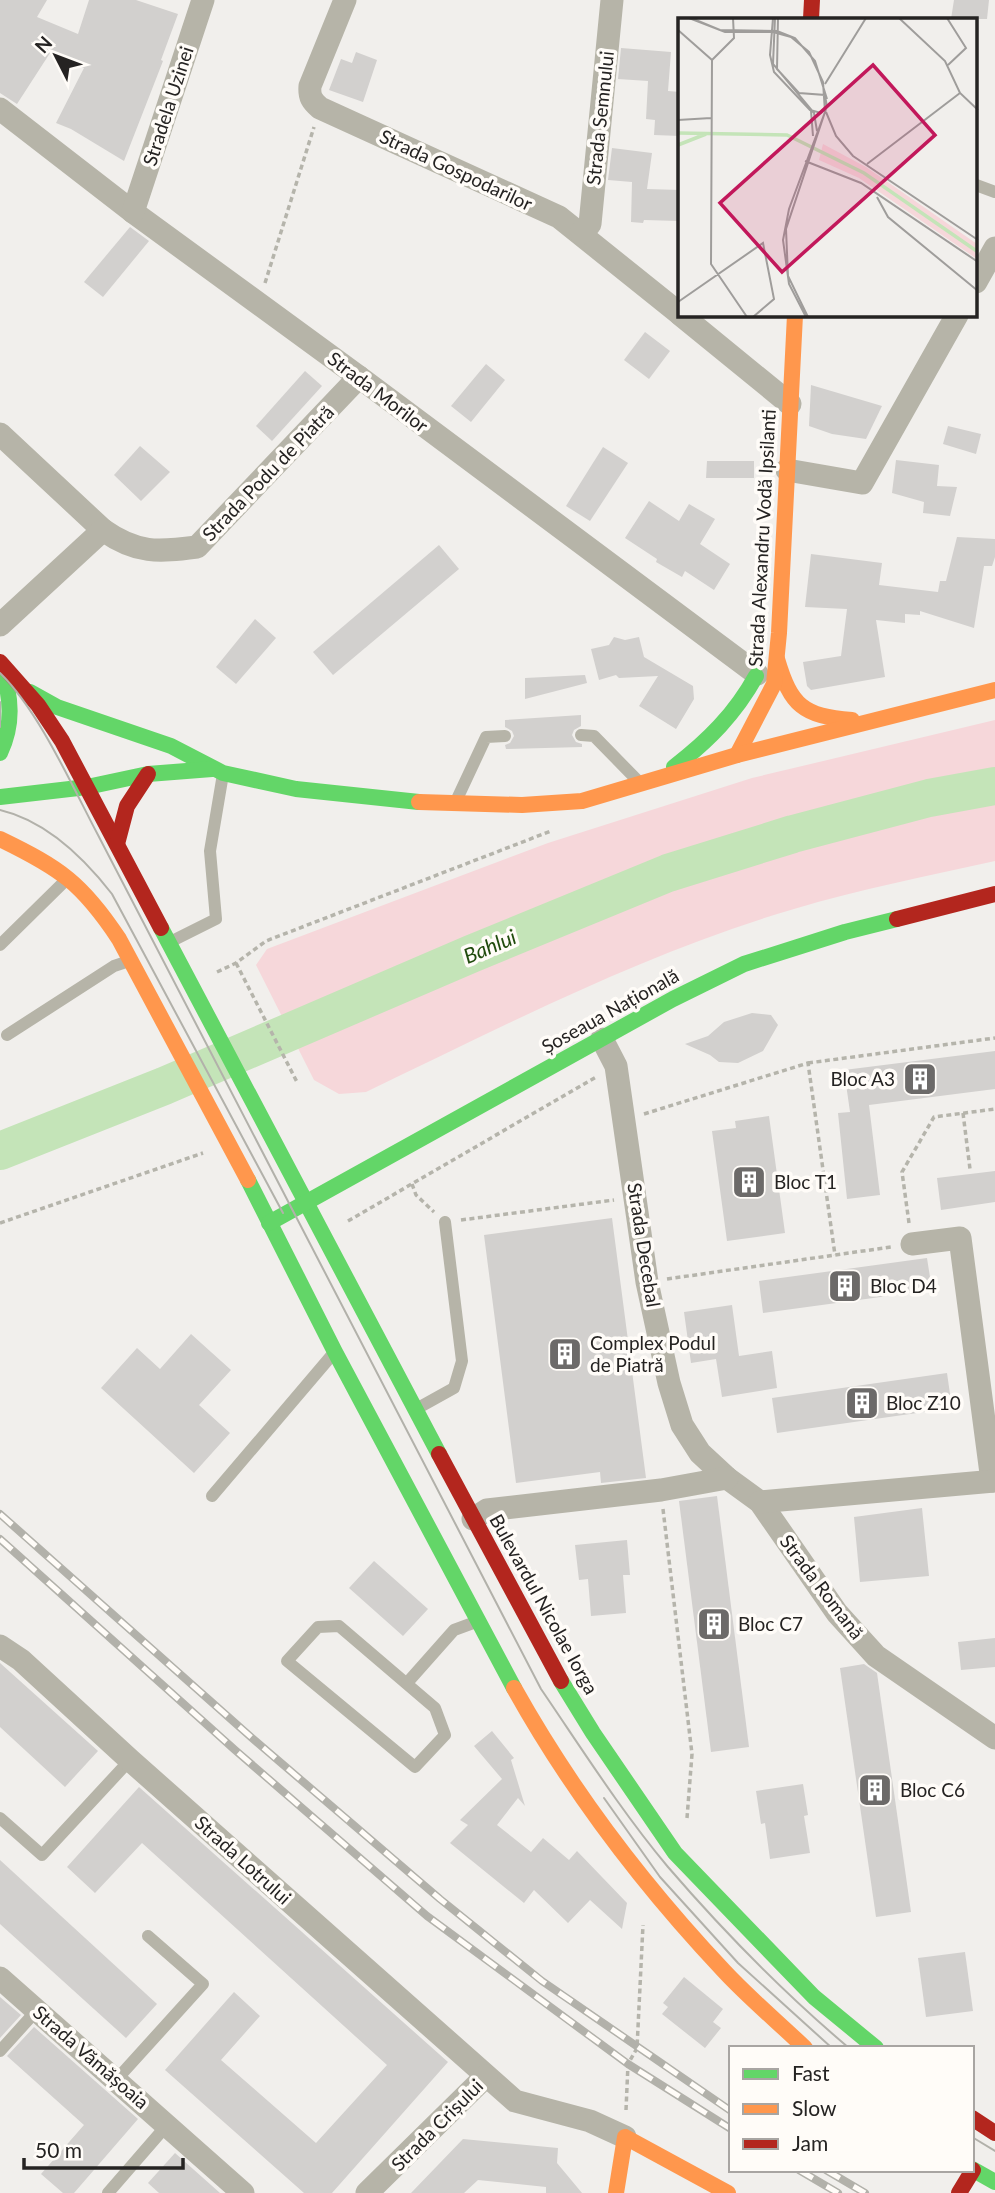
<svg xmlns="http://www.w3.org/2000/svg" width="995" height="2193" font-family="Lato,sans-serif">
<rect width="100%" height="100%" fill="#f1efec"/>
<!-- green -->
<path fill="#f6d7da" d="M995,720V861C928,876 860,889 794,909C644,953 506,1025 366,1092L339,1094L314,1080L256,965L267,949L548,843L752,778Z"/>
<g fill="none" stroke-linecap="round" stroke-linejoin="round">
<!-- river -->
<path stroke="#c4e4b8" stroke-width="38" d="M0,1151L164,1086L471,954L668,873L793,834L929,798L995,786"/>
</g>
<!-- building -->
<g fill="#d2d0ce">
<path d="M0,0H47L37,17L78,34L89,0H136L178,14L161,60L163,61L124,161L71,129L56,123L84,68L50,53L17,104L0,93Z"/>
<path d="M954,0H989L987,19H951Z"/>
<path d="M621,48L671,52L668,91L680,92V136L654,135L655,120L646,119L648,81L618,79Z"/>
<path d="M356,52L377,60L363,102L329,90L341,59L352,63Z"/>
<path d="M612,148L652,153L647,189L680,190L679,221L644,220L643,223L631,222L632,182L608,180Z"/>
<path d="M130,227L149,241L103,297L84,282Z"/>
<path d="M645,332L670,351L649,379L624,360Z"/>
<path d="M486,364L505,380L471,422L451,406Z"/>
<path d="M305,371L322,386L272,441L256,426Z"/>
<path d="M811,385L882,406L866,439L832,434L809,426Z"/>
<path d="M948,426L981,434L976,454L943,444Z"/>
<path d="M140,446L170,472L141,501L114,475Z"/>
<path d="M603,447L628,463L590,521L566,506Z"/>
<path d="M896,460L939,465L937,486L957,487L950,516L923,513L924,502L892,493Z"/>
<path d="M707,461H754V478H706Z"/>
<path d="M649,501L679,521L689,504L715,519L700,544L730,564L714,590L685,571L682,577L656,562L657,559L625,538Z"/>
<path d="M957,537L995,539V557L992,566H984L974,628L920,611V615L905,614V623L876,620L885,677L811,690L807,686L803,662L841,656L847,609L805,607L811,554L882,563L879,585L938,592L940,581H946Z"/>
<path d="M439,545L459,569L333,675L313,652Z"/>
<path d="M255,619L276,638L236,684L216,667Z"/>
<path d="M614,637L625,640L639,637L644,657L693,686L694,699L676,729L639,706L658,676L619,678L616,675L599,680L591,649L609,645Z"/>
<path d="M585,675L587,683L525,699V678Z"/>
<path d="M581,715V726L574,730L572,735L576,742L582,744V747L506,749L505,745L510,743L514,736L512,731L505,727V720Z"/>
<path d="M752,1013L771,1015L778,1025L763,1051L738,1063L719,1062L710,1055L685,1044L708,1036L724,1022Z"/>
<path d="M995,1051V1089L869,1105L880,1195L847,1199L838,1113L850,1112L844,1070Z"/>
<path d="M769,1116L785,1233L727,1241L712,1131L736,1128L735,1121Z"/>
<path d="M995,1171V1202L941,1210L937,1178Z"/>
<path d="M612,1218L646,1478L601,1483L600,1472L516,1483L484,1235Z"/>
<path d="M927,1258L932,1290L763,1313L759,1281Z"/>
<path d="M732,1305L739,1356L772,1351L777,1388L722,1397L716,1359L691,1363L684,1312Z"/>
<path d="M191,1334L231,1370L199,1405L230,1433L194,1473L101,1388L137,1348L160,1369Z"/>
<path d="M947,1373L952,1408L777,1433L772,1398Z"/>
<path d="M717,1496L749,1747L711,1752L679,1501Z"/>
<path d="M922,1508L929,1576L860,1582L854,1517Z"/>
<path d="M627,1540L630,1575H623L626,1613L591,1616L588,1579L579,1580L575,1545Z"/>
<path d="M374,1561L428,1609L403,1636L349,1588Z"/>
<path d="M995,1638V1667L961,1670L958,1642Z"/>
<path d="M0,1663L98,1751L65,1787L0,1727Z"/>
<path d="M864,1664L877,1673L911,1912L876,1917L840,1668Z"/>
<path d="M492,1731L514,1758L511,1760L525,1806L518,1798L497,1825L531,1852L543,1838L569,1860L577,1851L627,1903L622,1929L590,1900L568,1923L534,1890L524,1903L450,1843L468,1825L460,1820L502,1779L474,1746Z"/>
<path d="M803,1784L808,1815L804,1816L810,1853L770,1859L765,1823L761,1824L756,1791Z"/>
<path d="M139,1787L448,2062L332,2193H304L165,2070L234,1992L260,2016L221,2060L316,2143L387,2065L142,1843L95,1893L67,1867Z"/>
<path d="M0,1860L157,2004L126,2038L0,1924Z"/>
<path d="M965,1952L973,2011L926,2017L918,1958Z"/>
<path d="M684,1977L723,2009L713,2022L721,2028L705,2048L662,2014L668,2007L663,2003Z"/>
<path d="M0,1997L21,2015L0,2038Z"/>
<path d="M34,2027L138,2119L74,2193H63L41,2174L84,2125L7,2056Z"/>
<path d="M463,2139L558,2148L557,2163L582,2193H546V2187L478,2180L464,2193H411Z"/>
<path d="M175,2153L220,2193H159L148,2183Z"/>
</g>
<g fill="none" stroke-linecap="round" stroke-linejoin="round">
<!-- path -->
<g stroke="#b5b4ab" stroke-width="3.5" stroke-dasharray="5 3.5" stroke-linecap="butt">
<path d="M265,283L314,127"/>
<path d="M236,963L298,1084"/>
<path d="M217,972L236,963L266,941L551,831"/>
<path d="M808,1063L995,1038"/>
<path d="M963,1113L970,1169"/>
<path d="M644,1114L808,1063L835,1255"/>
<path d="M412,1184L416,1195L434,1212"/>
<path d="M461,1220L614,1200"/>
<path d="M348,1221L596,1077"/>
<path d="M0,1223L203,1153"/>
<path d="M909,1223L902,1172L934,1117L995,1109"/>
<path d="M667,1279L891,1247"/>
<path d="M663,1509L692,1754L687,1818"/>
<path d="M626,2110L628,2064L637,2048L643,1925"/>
</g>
<!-- lane -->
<g stroke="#b6b4a8" stroke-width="12">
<path d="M976,185L995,192"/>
<path d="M581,735L594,736L639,782"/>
<path d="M457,799L486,737L505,736"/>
<path d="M172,941L216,919L210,851L223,774"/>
<path d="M0,945L66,880"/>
<path d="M7,1035L114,966L129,961"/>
<path d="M418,1408L454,1388L462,1361L445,1222"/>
<path d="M212,1496L332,1355"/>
<path d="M339,1626L435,1708L445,1735L415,1767L287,1661L318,1627Z"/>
<path d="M407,1683L454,1630L473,1623"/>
<path d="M0,1818L42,1855L130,1760"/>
<path d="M0,2051L37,2010"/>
<path d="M117,2079L203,1984L148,1936"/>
<path d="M108,2193L167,2125"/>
</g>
<!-- street -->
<g stroke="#b6b4a8" stroke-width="23">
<path d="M345,0L310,86C309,97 312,101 320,108L559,217L680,314"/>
<path d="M0,109L133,212L359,377L757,674"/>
<path d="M133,212L203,0"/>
<path d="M581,233L590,224L612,0"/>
<path d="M976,282L995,248"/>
<path d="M681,315L790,404"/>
<path d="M0,434L103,530"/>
<path d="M787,470L862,483L957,315"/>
<path d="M0,625L103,530C137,554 158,552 197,547L359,377"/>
<path d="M602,1039L616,1066L647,1282L669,1383L682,1425L700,1453L727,1478L760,1502L837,1613L876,1656L995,1738"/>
<path d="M912,1244L960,1238L992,1481"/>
<path d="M760,1502L995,1481"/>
<path d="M473,1519L487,1510L661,1490L727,1478"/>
<path d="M0,1646L21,1660L130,1760L515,2101L590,2121L625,2137"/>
<path d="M0,1978L243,2193"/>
<path d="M367,2193L486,2076"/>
</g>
<!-- fast -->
<g stroke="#63d668" stroke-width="16">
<path d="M0,665C12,695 14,724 0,753"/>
<path d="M30,692L57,707L171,746L223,773L296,789L419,802"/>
<path d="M674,767C708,741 735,714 756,676"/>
<path d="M0,797L87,787L148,774L212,769"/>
<path d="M161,928L439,1454"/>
<path d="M248,1180L335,1352L514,1688"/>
<path d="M269,1223L673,999L744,964L845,932L897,919"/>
<path d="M561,1681L593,1733L675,1853L814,1997L876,2048"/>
<path d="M972,2169L995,2182"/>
</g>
<!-- slow -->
<g stroke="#ff974d" stroke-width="16">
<path d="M777,659C791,706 803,716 852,720"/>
<path d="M737,755L774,684L779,633L795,315"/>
<path d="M419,802L522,805L582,801L737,755L995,690"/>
<path d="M0,839C60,868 82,883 119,939L248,1180"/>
<path d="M514,1688C572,1792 643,1885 724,1971C749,1998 778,2022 805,2048"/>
<path d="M616,2193L625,2137L728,2193"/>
</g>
<!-- jam -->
<g stroke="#b3261e" stroke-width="16">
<path d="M811,19L812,0"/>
<path d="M0,662L38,705L62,741L161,928"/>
<path d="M117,844L127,806L148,774"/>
<path d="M897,919L995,894"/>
<path d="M439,1454L561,1681"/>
<path d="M972,2118L995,2133"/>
<path d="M959,2193L973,2170"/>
</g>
<!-- tram -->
<g stroke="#b2b1aa" stroke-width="2">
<path d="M0,673C39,711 72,786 98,835L541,1689C582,1749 621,1811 668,1867C724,1932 784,1993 849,2048"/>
<path d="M0,702V727"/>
<path d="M0,810C47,821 84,858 112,894L283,1213"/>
<path d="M604,1798L660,1877L738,1963L832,2048"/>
<path d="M972,2137L995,2151"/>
</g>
<!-- rail casing -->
<g stroke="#b2b1aa" stroke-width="8">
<g id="rail">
<path d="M0,1514L252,1738L440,1899L542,1981L731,2111"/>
<path d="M0,1539L235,1750L427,1916L628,2064L731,2129"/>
<path d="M799,2170L838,2193"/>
<path d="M826,2170L865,2193"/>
</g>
</g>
<!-- rail -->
<use href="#rail" stroke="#fffcf8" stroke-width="5" stroke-dasharray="16" stroke-linecap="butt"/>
</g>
<!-- icons -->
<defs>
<g id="building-square" transform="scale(1.75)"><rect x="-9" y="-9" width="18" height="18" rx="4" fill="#6c6a69" stroke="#fffcf8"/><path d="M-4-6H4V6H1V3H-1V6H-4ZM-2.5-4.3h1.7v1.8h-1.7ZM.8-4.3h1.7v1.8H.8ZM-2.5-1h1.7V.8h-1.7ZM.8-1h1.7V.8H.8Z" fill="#fff"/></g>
</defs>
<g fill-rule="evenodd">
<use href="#building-square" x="920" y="1079"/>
<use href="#building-square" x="749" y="1182"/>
<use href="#building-square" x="845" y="1286"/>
<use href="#building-square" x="565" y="1354"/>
<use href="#building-square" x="862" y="1403"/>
<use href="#building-square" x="714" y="1624"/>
<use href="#building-square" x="875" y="1790"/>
</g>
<g text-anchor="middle" stroke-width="7" stroke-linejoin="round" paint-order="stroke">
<!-- street labels -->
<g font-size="19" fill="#252322" stroke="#fffcf8">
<text transform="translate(168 106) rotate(-72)" y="7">Stradela Uzinei</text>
<text transform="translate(600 118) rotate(-84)" y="7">Strada Semnului</text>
<text transform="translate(456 170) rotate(25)" y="7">Strada Gospodarilor</text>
<text transform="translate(378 392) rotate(37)" y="7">Strada Morilor</text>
<text transform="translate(268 473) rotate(-46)" y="7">Strada Podu de Piatră</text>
<text transform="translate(762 538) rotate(-87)" y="7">Strada Alexandru Vodă Ipsilanti</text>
<text transform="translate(610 1011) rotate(-29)" y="7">Șoseaua Națională</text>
<text transform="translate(644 1245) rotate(81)" y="7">Strada Decebal</text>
<text transform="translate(822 1587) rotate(53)" y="7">Strada Romană</text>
<text transform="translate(544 1604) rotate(61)" y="7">Bulevardul Nicolae Iorga</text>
<text transform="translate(243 1860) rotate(42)" y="7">Strada Lotrului</text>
<text transform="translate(91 2057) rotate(41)" y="7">Strada Vămășoaia</text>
<text transform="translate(437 2125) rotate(-45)" y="7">Strada Crișului</text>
</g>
<!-- poi labels -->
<g font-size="19" fill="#252322" stroke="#fffcf8" text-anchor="start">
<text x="895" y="1086" text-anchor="end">Bloc A3</text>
<text x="774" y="1189">Bloc T1</text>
<text x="870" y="1293">Bloc D4</text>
<text x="590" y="1350">Complex Podul<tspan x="590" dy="22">de Piatră</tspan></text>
<text x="886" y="1410">Bloc Z10</text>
<text x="738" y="1631">Bloc C7</text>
<text x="900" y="1797">Bloc C6</text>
</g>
<!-- water labels -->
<g font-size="21" font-style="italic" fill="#214c0e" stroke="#fffcf8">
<text transform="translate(490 947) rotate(-23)" y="7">Bahlui</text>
</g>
</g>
<!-- overview -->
<g transform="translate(678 18)">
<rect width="299" height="299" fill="#f1efec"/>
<path d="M145,126L188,149L299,226V241L181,160L141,142Z" fill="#f6d7da"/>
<path fill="none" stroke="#c4e4b8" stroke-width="3.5" d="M0,115L109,117L186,155L300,234M0,127L28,116"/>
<path fill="none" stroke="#9f9d9b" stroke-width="2" d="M11,0L47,14H95L113,19L131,34L145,64L147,94L111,191L105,222L111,266L128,299M13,0L42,12L99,13L117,20L137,43L149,81M95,0L92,37L96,54L132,92L143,95L149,89L147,77L121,75L99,51L100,0M97,0L95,46L136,95L139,113M221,0L267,43L282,75L300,92M269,0L288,30L270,47M0,12L34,42L33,246L69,299M34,42L56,20L55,0M147,66L188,0M133,93L135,118M148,94L158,118L175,138L300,222M0,102L33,100M127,143L183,165L300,244M189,146L282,75M199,179L210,199L300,273M0,284L85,225L96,281L75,299M130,299L110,258L108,211L148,91"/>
<path fill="#c2185b" fill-opacity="0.15" stroke="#c2185b" stroke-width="3.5" d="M195,47L257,117L104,254L42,185Z"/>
<rect width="299" height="299" fill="none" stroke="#252322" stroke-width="3.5"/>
</g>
<!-- legend -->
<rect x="729" y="2046" width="245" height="126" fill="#fffcf8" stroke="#a8a5a2" stroke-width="2"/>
<rect x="743" y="2069" width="35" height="10" fill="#63d668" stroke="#a8a5a2" stroke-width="2"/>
<text x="792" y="2081" font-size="21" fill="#252322">Fast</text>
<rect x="743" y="2104" width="35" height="10" fill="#ff974d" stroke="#a8a5a2" stroke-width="2"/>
<text x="792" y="2116" font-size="21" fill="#252322">Slow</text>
<rect x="743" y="2139" width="35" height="10" fill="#b3261e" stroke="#a8a5a2" stroke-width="2"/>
<text x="792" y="2151" font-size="21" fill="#252322">Jam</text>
<!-- north arrow -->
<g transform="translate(56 56) rotate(312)" stroke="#fffcf8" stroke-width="5" paint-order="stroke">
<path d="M0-5L12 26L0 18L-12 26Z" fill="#252322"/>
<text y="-10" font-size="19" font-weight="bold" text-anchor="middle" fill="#252322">N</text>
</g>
<!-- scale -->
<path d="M24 2158v10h159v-10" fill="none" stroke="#252322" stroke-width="3.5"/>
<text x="35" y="2158" font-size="21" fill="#252322" stroke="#fffcf8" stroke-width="5" paint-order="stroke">50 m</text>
</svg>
